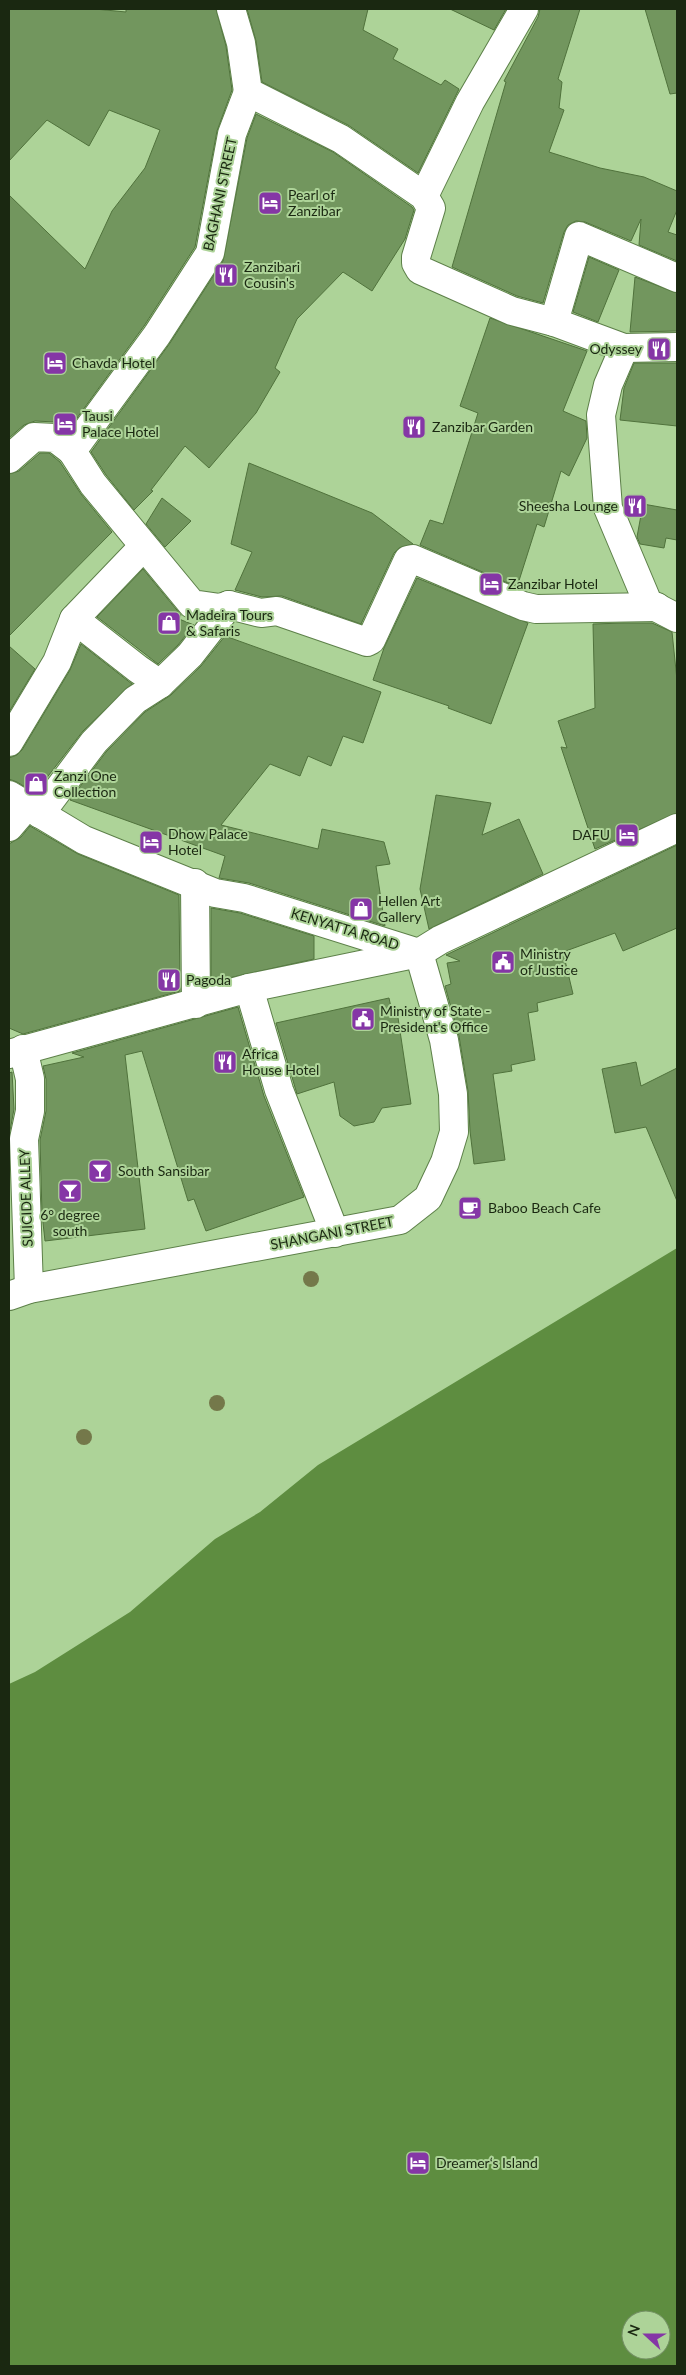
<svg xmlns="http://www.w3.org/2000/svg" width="686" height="2375" font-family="Lato,sans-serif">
<rect width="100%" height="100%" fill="#add398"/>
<!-- water -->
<path fill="#5e8d40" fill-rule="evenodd" d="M677,1248V2366H9V1684L35,1672L130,1612L215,1539L260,1512L318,1465ZM631,2320H661V2350H631Z"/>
<!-- building -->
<g fill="#72965e" stroke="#50723c">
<path d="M9,9H95L126,12V9H216L226,46L232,90L217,131L195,247L144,326L69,429L56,422L35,421L24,425L9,438V195L85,269L112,211L145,168L160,130L109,110L89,146L47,120L9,161Z"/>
<path d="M247,9H368L363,30L398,49L393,59L441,85L445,80L459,89L418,173L348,125L262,82L256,41Z"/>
<path d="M450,9H506L494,30Z"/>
<path d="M540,9H580L558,79L562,82L559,108L564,110L549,152L600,168L644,177L677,191V210L668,232L677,235V261L639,245L641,219L631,241L585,222L576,221L568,225L564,232L543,303L517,296L452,267L506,82L504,81L538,17Z"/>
<path d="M645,9H677V93L670,94Z"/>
<path d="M256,114L333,152L412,207L414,210L405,239L372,291L343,272L297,319L275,368L280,372L256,413L209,468L185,446L151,490L153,491L134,510L106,475L91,452L170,343L223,261L247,138Z"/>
<path d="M589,257L619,270L598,322L573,312Z"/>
<path d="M635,277L677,293V331L630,332Z"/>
<path d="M490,318L587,351L563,411L586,421L587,438L569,476L561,471L544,527L537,524L517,587L420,545L430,520L443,524L478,413L460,406Z"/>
<path d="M634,363H677V426L620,420L624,388Z"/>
<path d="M40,453H49L60,462L81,494L112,532L9,636V474L19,471Z"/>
<path d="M249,463L372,513L413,544L399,548L394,553L361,624L282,596L262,597L235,590L252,552L231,544Z"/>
<path d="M162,498L191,521L165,547L146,524Z"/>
<path d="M643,504L677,510V540L666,538L664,548L640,544L637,537Z"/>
<path d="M143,569L181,615L179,619L194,625L178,645L158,664L97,617Z"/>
<path d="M417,578L528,623L491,724L448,708L449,706L373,680L384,648Z"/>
<path d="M624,623H652L672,632L677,680V813L595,849L561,747L567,748L558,721L595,708L593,624Z"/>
<path d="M225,636L381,692L363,743L343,736L331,766L308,756L300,776L270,764L221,825L318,849L322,829L384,842L390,864L376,866L385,926L249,883L219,878L225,856L70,800L106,752L145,712L171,695L201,666Z"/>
<path d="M81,644L132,684L83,731L35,793L17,782L9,779V758L17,755L22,750L70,670Z"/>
<path d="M9,646L35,669L9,712Z"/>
<path d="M436,795L491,803L482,835L519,819L543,874L429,929L420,889Z"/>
<path d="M30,826L78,854L179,895L180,991L23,1034L9,1028V844L21,837Z"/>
<path d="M677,845V928L623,951L615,933L563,952L573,994L537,1003L538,1011L528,1013L535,1060L511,1065L512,1071L493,1074L505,1160L474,1164L470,1131L468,1091L459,1036L445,986L451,984L447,963L460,961L446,955Z"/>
<path d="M211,908L240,913L314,936V959L211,982Z"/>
<path d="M389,998L392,1012L397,1011L411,1104L382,1108L374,1122L354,1126L340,1116L334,1082L297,1094L276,1023Z"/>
<path d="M238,1007L264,1096L304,1197L206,1231L194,1199L188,1201L142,1051L125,1055L145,1229L45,1241L42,1214L40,1140L46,1111V1079L43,1066L84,1057L72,1053Z"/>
<path d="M636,1062L641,1086L677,1068V1201L646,1127L615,1133L602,1069Z"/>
<path d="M12,1072L14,1109L9,1136V1073Z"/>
</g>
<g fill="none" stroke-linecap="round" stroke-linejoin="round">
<!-- street casing -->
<g stroke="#5d8049" stroke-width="30">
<g id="street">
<path d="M231,9L241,43L248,92L341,139L424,196L431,208L416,257V263L420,270L512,311L554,322L624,348L677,347"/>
<path d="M424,196L470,102L524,9"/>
<path d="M554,322L579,236L677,278"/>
<path d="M624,348L608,385L601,415L608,508L648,603L677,618"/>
<path d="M72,451L93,484L192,604L220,608L229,605L261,613L277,611L367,642L371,640L408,560L413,559L523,606L536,609L657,607"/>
<path d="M9,459L34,437L55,438L72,451L157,335L210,253L232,134L248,92"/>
<path d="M74,619L138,669L160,684"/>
<path d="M9,742L57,662L74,619L143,547"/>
<path d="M40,814L94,742L135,700L160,684L190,655L229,605"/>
<path d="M9,827L26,807"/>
<path d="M195,883L196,1004"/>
<path d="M249,988L279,1090L335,1233"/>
<path d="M23,1049L30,1079V1111L24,1139L29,1289"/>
<path d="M9,1054L249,988L419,953"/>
</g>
</g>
<!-- secondary casing -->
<g stroke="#5d8049" stroke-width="30">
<g id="secondary">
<path d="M9,795L84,840L215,893L244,898L419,953L440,940L677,828"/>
<path d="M9,1296L29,1289L400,1220L428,1198L445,1162L454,1132L453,1094L444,1040L419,953"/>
</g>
</g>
<!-- street -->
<use href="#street" stroke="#fff" stroke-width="28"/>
<!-- secondary -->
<use href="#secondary" stroke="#fff" stroke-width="28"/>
</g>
<!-- trees -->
<g fill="#74784a">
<circle cx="311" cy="1279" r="8"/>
<circle cx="217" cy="1403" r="8"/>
<circle cx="84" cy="1437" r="8"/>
</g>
<!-- icons -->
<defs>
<g id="hotel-square" transform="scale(1.25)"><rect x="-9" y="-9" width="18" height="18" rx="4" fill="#8536a6" stroke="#add398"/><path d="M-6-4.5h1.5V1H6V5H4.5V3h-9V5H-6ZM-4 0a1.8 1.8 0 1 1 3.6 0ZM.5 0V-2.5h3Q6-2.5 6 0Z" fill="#fff"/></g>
<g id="restaurant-square" transform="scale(1.25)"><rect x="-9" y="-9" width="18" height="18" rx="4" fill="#8536a6" stroke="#add398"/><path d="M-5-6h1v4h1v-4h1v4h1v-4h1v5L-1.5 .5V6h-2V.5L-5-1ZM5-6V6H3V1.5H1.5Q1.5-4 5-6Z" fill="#fff"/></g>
<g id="shop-square" transform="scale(1.25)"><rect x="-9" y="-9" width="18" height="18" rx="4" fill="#8536a6" stroke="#add398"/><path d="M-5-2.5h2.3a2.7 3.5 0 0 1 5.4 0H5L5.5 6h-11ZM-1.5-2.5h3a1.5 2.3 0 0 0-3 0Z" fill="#fff"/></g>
<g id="civic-square" transform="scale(1.25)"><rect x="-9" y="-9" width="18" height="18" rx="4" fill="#8536a6" stroke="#add398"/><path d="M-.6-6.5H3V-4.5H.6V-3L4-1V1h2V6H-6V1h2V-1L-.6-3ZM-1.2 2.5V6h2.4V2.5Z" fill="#fff"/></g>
<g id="bar-square" transform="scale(1.25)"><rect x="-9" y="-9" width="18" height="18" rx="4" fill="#8536a6" stroke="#add398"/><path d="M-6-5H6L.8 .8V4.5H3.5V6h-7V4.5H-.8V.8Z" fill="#fff"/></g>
<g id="cafe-square" transform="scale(1.25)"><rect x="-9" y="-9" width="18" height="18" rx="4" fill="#8536a6" stroke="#add398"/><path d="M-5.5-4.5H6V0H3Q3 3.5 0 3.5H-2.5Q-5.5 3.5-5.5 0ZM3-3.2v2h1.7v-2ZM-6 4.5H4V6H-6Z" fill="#fff"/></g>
</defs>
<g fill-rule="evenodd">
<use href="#hotel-square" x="270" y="203"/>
<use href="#restaurant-square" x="226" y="275"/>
<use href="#restaurant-square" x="659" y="349"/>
<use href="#hotel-square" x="55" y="363"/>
<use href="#hotel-square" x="65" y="424"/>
<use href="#restaurant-square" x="414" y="427"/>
<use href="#restaurant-square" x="635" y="506"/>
<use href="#hotel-square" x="491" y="584"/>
<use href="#shop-square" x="169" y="623"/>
<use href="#shop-square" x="36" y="784"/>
<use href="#hotel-square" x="627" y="835"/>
<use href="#hotel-square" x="151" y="842"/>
<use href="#shop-square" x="361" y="909"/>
<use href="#civic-square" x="503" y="962"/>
<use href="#restaurant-square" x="169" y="980"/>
<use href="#civic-square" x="363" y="1019"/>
<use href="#restaurant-square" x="225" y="1062"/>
<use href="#bar-square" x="100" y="1171"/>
<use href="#bar-square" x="70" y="1191"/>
<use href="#cafe-square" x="470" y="1208"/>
<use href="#hotel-square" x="418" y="2163"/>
</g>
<g text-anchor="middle" stroke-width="4" stroke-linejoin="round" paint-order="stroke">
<!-- street labels -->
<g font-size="14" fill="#1a2811" stroke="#add398">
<text transform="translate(220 194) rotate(-78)" y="5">BAGHANI STREET</text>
<text transform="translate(345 929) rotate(17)" y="5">KENYATTA ROAD</text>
<text transform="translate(26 1198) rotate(-92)" y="5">SUICIDE ALLEY</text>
<text transform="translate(332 1233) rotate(-11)" y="5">SHANGANI STREET</text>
</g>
<!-- poi labels -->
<g font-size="14" fill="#1a2811" stroke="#add398" text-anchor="start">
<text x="288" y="200">Pearl of<tspan x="288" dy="16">Zanzibar</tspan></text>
<text x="244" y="272">Zanzibari<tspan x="244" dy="16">Cousin's</tspan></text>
<text x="642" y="354" text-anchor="end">Odyssey</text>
<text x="72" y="368">Chavda Hotel</text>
<text x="82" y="421">Tausi<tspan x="82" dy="16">Palace Hotel</tspan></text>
<text x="432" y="432">Zanzibar Garden</text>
<text x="618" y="511" text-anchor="end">Sheesha Lounge</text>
<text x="508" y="589">Zanzibar Hotel</text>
<text x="186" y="620">Madeira Tours<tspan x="186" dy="16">&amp; Safaris</tspan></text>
<text x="54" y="781">Zanzi One<tspan x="54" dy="16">Collection</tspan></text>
<text x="168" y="839">Dhow Palace<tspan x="168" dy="16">Hotel</tspan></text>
<text x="610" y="840" text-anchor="end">DAFU</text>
<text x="378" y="906">Hellen Art<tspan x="378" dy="16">Gallery</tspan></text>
<text x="520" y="959">Ministry<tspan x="520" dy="16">of Justice</tspan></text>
<text x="186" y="985">Pagoda</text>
<text x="380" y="1016">Ministry of State -<tspan x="380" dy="16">President's Office</tspan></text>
<text x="242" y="1059">Africa<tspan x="242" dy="16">House Hotel</tspan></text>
<text x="118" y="1176">South Sansibar</text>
<text x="488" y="1213">Baboo Beach Cafe</text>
<text x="70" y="1220" text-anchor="middle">6° degree<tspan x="70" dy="16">south</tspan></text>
<text x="436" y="2168">Dreamer‘s Island</text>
</g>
</g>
<!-- border -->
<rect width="686" height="2375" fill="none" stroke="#1a2811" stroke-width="20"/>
<!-- north arrow -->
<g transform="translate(646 2335) rotate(291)"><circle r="24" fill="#add398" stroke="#728f62"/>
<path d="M0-4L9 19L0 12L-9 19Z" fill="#8536a6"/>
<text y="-8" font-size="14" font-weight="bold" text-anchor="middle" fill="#1a2811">N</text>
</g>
</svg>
